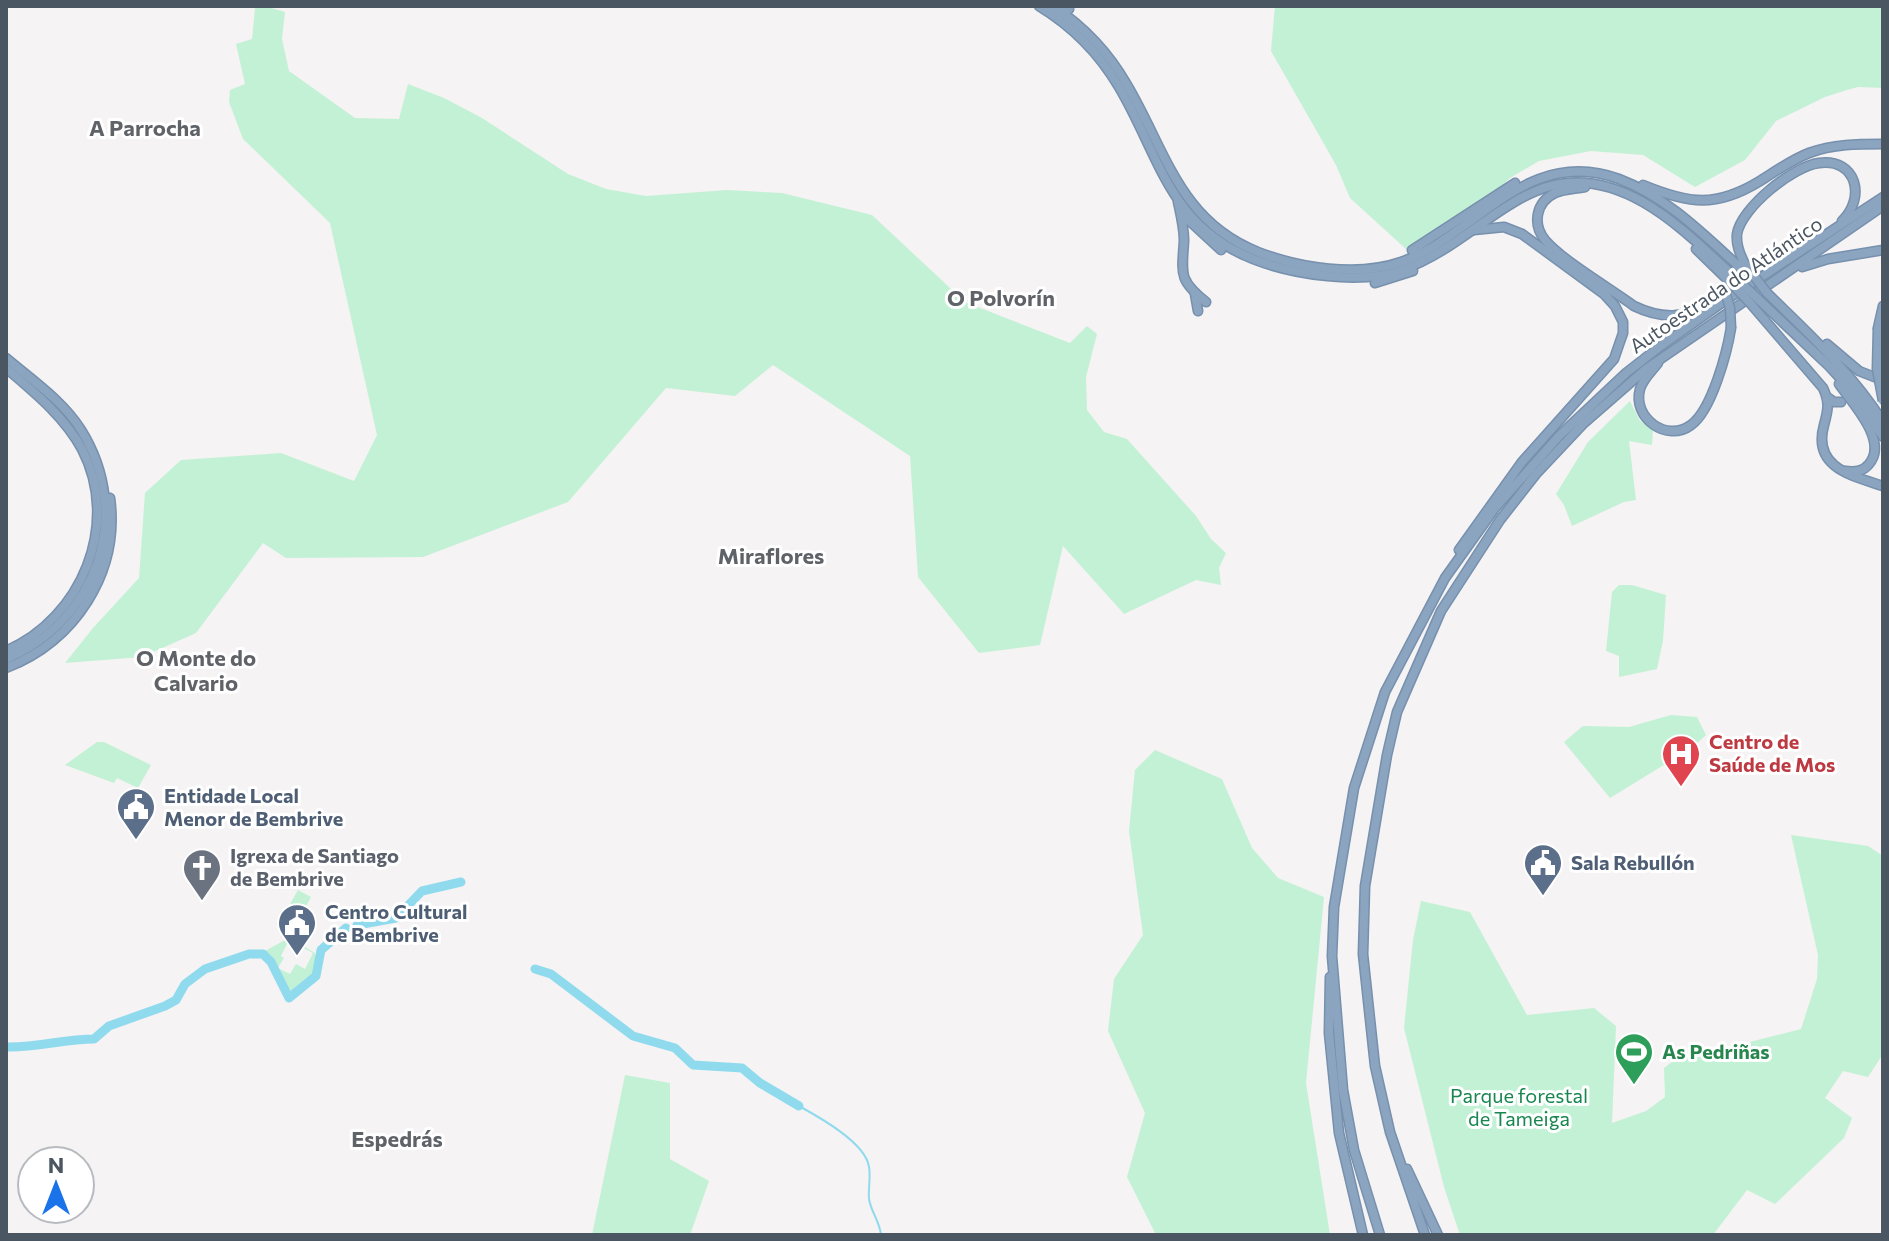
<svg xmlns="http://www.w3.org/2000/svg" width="1889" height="1241" font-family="Commissioner,sans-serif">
<rect width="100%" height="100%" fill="#f5f3f3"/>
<!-- green -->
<g fill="#c3f1d5" fill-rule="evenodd">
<path d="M249,6H265L285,12L282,39L289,71L355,118L399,119L408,84L444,98L482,118L568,174L606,189L646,196L727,190L782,193L872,215L965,302L1070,343L1087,326L1097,334L1086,377L1087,410L1104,432L1127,439L1196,516L1211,539L1226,553L1219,568L1221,585L1196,580L1124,614L1063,546L1040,645L979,653L918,577L910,456L773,365L735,396L666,388L568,502L423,557L286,558L263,543L196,633L142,657L65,663L93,628L139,578L145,493L181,460L281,453L354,481L377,435L330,223L243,139L229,102L230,90L245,84L236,44L252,39L255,8Z"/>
<path d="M1275,6H1883V88L1858,87L1847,90L1825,97L1776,121L1745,160L1695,187L1643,155L1591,151L1539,161L1510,178L1474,214L1425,246L1406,249L1350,198L1336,165L1271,51Z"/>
<path d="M1630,401L1640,421L1653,430L1652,445L1629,441L1636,500L1624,502L1572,526L1564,505L1556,494L1588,442Z"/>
<path d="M1619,585H1632L1666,595L1663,641L1657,669L1619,677V656L1606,651L1612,592Z"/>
<path d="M1671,715L1697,717L1706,735L1693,747L1610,798L1564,742L1583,726L1629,727Z"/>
<path d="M97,742H104L151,765L138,788L117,778L114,783L65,765Z"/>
<path d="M1155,750L1222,779L1252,848L1278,878L1324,897L1306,1083L1330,1235H1156L1127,1177L1145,1113L1108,1031L1114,979L1143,935L1129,831L1135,770Z"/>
<path d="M1791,835L1868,846L1883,856V1054L1868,1077L1843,1071L1825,1098L1852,1118L1844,1138L1775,1204L1747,1190L1713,1235H1460L1444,1187L1404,1028L1413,940L1421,901L1470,912L1527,1015L1594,1008L1616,1026L1612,1123L1646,1111L1665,1097L1664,1068L1672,1062L1801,1029L1817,979L1818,955Z"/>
<path d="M298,890L311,897L298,921L314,930L305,947L315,953C319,973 307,985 291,996L273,963L263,952L287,939L279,924ZM289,940L313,953L305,969L296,964L290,974L278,968L284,958L281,956Z"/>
<path d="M625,1075L670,1083V1159L709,1181L690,1235H592Z"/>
</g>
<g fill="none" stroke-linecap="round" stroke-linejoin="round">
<!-- stream -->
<path stroke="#90daee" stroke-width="2" d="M799,1106C819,1117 866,1143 869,1167C871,1177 868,1189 869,1199C871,1212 880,1222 881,1235"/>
<!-- river -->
<g stroke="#90daee" stroke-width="9">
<path d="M357,925L396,918L422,891L461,882"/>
<path d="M535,969L551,974L633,1036L675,1048L693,1065L742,1068L760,1083L799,1106"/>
<path d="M6,1047C36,1048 64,1039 94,1039L109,1026L165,1006L176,1000L185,984L205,969L249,954H263L271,962L289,998L316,976L321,950L346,928"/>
</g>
<!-- highway casing -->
<g stroke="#7690ad" stroke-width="11">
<g id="highway">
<path d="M1039,6C1072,26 1099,53 1119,87C1160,156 1168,225 1253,259C1294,275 1361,285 1402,270C1490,239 1535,141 1643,202C1678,222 1707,252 1737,279"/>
<path d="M1053,6C1083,26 1109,53 1127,85C1166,151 1179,221 1258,252C1299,268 1358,277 1401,262C1477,235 1526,145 1619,179C1669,198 1706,237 1745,272"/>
<path d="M1063,6L1069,9"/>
<path d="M1643,185C1689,204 1716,208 1760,181C1776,171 1791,160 1809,153C1833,144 1858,144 1883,144"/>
<path d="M1585,187C1575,189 1564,189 1555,193C1536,202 1532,224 1545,240C1563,261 1611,289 1634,306C1663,320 1682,317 1711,306"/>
<path d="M1178,202C1181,215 1184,228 1184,241C1182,273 1178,280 1206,302"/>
<path d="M1182,214L1221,250"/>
<path d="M1696,249L1731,283"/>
<path d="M1412,250L1515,183"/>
<path d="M1745,264C1740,255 1736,245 1737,234C1741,208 1793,166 1819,163C1857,158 1866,198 1842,221"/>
<path d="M1802,267L1828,259L1883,250"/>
<path d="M1375,283L1413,271"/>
<path d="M1767,293C1809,334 1851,372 1883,422"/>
<path d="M1195,294L1198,311"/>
<path d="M1757,298L1829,366L1861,401L1883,437"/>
<path d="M1750,303L1823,388C1830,403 1828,410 1824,425C1812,468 1853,476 1883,486"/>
<path d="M1878,328L1883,306"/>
<path d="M1827,344L1859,371L1882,380"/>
<path d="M6,358C32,380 63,401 81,430C134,515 97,621 6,659"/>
<path d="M1658,363C1652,371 1643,379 1640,389C1632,418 1667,443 1691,425C1712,410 1727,352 1731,328"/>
<path d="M6,368C34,392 64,416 82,449C121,524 82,618 6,651"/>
<path d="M1839,384C1852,403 1889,441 1869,464C1863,472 1854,472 1845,471"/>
<path d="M1827,397L1834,402H1841"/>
<path d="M1459,550L1522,462L1614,359L1623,333V322L1615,306L1604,294L1522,234L1504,227L1474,230"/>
<path d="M6,668C75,641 120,573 110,498"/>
<path d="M1330,977L1329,1033L1339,1133L1363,1235"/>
<path d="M1407,1169L1438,1235"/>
<path d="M1380,1235L1354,1150L1343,1090L1332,956L1334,907L1354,788L1385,692L1445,578L1495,508L1559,436L1626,373L1658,348L1723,302L1883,197"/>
<path d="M1425,1235L1390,1132L1375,1066L1363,954L1365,886L1387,755L1397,712L1441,611L1500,520L1536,474L1584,423L1646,369L1883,206"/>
</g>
</g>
<!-- highway -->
<use href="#highway" stroke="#8ba5c1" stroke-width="8"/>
<!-- highway-bridge casing -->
<g stroke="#7690ad" stroke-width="11" stroke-linecap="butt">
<g id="highway-bridge">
<path d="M1745,264L1767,293"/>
<path d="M1737,279L1757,298"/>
<path d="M1731,283L1750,303"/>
<path d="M1724,288L1730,308L1731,328"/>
<path d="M1878,328L1877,369L1883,401"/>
</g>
</g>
<!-- highway-bridge -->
<use href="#highway-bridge" stroke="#8ba5c1" stroke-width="8"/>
</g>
<!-- icons -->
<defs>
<g id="hospital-pin" transform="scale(2)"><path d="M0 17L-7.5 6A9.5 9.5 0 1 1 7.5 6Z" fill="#e0444e" stroke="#fff"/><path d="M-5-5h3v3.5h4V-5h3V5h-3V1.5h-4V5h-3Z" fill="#fff"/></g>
<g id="civic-pin" transform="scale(2)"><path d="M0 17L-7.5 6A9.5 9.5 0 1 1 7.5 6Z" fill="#5c6f8a" stroke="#fff"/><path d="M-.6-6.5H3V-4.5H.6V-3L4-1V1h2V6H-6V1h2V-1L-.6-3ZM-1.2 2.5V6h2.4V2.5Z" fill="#fff"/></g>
<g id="church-pin" transform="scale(2)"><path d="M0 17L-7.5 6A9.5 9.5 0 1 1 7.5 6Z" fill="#6b7280" stroke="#fff"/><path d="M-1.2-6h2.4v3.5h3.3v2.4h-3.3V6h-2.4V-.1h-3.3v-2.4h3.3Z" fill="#fff"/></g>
<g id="stadium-pin" transform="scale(2)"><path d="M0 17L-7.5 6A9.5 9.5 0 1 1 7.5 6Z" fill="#2e9e5b" stroke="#fff"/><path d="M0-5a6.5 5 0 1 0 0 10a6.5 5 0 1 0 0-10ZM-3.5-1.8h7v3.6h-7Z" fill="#fff"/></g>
</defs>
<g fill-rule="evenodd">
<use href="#hospital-pin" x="1681" y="754"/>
<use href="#civic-pin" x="136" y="807"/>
<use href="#civic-pin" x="1543" y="863"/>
<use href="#church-pin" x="202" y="868"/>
<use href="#civic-pin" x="297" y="923"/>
<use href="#stadium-pin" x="1634" y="1052"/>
</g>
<g text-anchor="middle" stroke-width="6" stroke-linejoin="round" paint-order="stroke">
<!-- street labels -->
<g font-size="20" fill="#4a5661" stroke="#fff">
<text transform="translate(1726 285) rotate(-34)" y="7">Autoestrada do Atlántico</text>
</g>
<!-- health labels -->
<g font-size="20" font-weight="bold" fill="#be3a42" stroke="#fff" text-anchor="start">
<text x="1709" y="749">Centro de<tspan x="1709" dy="23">Saúde de Mos</tspan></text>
</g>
<!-- service labels -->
<g font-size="20" font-weight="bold" fill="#4e5e75" stroke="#fff" text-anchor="start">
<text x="164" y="803">Entidade Local<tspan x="164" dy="23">Menor de Bembrive</tspan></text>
<text x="1571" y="870">Sala Rebullón</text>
<text x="325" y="919">Centro Cultural<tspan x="325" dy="23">de Bembrive</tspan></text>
</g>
<!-- worship labels -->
<g font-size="20" font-weight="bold" fill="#5b616d" stroke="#fff" text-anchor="start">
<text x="230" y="863">Igrexa de Santiago<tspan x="230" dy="23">de Bembrive</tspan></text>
</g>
<!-- leisure labels -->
<g font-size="20" font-weight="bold" fill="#27864d" stroke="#fff" text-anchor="start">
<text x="1662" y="1059">As Pedriñas</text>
</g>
<!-- park labels -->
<g font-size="20" fill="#17864f" stroke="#fff">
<text x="1519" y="1103">Parque forestal<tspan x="1519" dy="23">de Tameiga</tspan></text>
</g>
<!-- neighbourhood labels -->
<g font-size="22" font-weight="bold" fill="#5f6368" stroke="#fff">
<text x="145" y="136">A Parrocha</text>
<text x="1001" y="306">O Polvorín</text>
<text x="771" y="564">Miraflores</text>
<text x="196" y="666">O Monte do<tspan x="196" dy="25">Calvario</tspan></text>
<text x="397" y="1147">Espedrás</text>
</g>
</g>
<!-- border -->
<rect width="1889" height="1241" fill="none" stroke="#4a5661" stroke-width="16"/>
<!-- north arrow -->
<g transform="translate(56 1185)"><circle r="38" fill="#ffffff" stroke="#b7bbc0" stroke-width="2"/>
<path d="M0-6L14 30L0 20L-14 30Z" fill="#1a73e8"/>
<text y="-12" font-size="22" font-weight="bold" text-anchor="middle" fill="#4a5661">N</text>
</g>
</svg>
